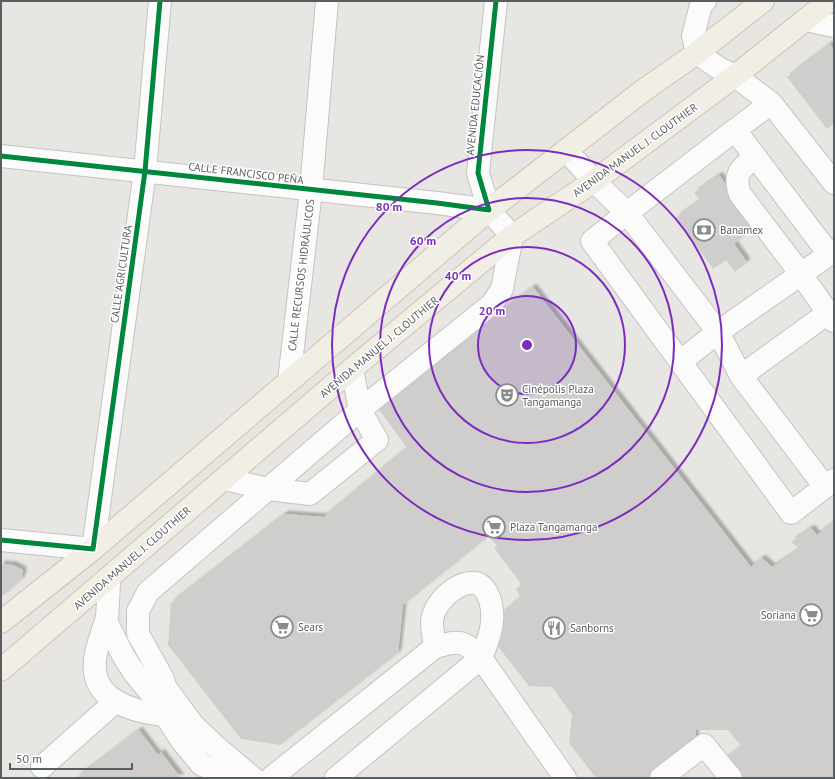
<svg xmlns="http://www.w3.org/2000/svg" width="835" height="779" font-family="'PT Sans',sans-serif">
<defs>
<filter id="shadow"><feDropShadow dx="3.5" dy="-3.5" stdDeviation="1" flood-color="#0004"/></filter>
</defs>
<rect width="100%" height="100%" fill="#e8e6e2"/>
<!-- building -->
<g fill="#d0cecc" filter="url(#shadow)">
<path d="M830,44L834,50V123L827,129L787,77Z"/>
<path d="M719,175L756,226L734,244L747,262L735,272L726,260L713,269L676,218L700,200L694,193Z"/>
<path d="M533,287L751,567L762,558L772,567L800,549L791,542L811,528L817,535L834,522V778H736L723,761L741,746L728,730H696L695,742L650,778H596L569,743L572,715L552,687L529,686L496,644L501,614L521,597L516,589L522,585L494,548L497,546L489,536L403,605L398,653L280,745L241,739L168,645L171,603L285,514L324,517L407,448L378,408Z"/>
<path d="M1,564L13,565L23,570V575L21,580L1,597Z"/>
<path d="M139,730L158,755L161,752L181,778H76Z"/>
</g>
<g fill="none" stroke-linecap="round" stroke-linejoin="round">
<!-- minor casing -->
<g stroke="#c3c3c2" stroke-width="24">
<g id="minor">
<path d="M705,1L701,5L693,36L697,53L717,67L735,76L771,103L834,183"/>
<path d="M805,20L834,26"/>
<path d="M771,103L735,130L829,254"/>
<path d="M735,130L627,213L592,241L791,513L834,480"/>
<path d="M566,150L594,181L627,213L718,332L741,376L828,313L834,321"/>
<path d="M1,156L437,203L489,210"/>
<path d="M755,157C740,169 733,174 740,194L801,274L828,313"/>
<path d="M680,362L718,332L834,251"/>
<path d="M741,376L825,487"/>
<path d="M289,381L311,190L327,1"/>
<path d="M225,479L268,489L310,494L377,440L360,410L352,369"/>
<path d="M1,540L93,549L145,171L160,1"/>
<path d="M106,621L124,657L135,674L150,692L182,741L201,764L228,778"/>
<path d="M106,621C102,634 96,647 95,660C90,700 133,712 165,715L173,709"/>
<path d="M107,636C106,617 109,598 109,578"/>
<path d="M42,767L116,701"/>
<path d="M253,778L215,746L193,725L166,688L162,677L138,634V611L148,592L360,410L492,304L502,289L512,236L489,210L478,173L496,1"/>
<path d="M271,778L435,647C458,640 465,640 481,658L565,778"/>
<path d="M336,778L481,658C490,637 498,615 487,593C485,589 480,584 476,583C457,580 432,604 432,623C432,630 434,639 435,647"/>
<path d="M661,778L704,745L731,778"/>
</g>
</g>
<!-- major casing -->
<g stroke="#d1c3ae" stroke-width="24">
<g id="major">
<path d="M1,622L93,549L489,210L644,90L697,53L763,1"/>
<path d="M1,670L352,369L512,236L594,181L735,76L829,1"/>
</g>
</g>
<!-- minor -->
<use href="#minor" stroke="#fcfbfb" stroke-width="22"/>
<!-- major -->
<use href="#major" stroke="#f1eee5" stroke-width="22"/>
<!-- cycleway casing -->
<g stroke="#fff" stroke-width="8">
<g id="cycleway">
<path d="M1,156L437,203L489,210L478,173L496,1"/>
<path d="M1,540L93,549L145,171L160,1"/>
</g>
</g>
<!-- cycleway -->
<use href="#cycleway" stroke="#00873e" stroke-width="5"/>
</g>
<!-- distance rings -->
<circle cx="527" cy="345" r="49" fill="#7b2cbf" fill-opacity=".12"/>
<g fill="none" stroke="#7b2cbf" stroke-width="2">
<circle cx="527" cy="345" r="49"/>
<circle cx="527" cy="345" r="98"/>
<circle cx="527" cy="345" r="147"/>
<circle cx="527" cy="345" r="195"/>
</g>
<!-- icons -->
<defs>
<g id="bank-ring" transform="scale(1.15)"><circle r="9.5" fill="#fff" stroke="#8a8d8e" stroke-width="1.5"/><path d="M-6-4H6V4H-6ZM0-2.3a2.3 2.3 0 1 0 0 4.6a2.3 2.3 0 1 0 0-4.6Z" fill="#8a8d8e"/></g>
<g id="theatre-ring" transform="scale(1.15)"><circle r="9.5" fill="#fff" stroke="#8a8d8e" stroke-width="1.5"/><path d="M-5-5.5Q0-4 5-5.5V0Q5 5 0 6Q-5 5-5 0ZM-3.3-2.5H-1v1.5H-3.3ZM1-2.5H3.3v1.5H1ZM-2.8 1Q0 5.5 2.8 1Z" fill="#8a8d8e"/></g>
<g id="supermarket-ring" transform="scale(1.15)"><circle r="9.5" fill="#fff" stroke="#8a8d8e" stroke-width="1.5"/><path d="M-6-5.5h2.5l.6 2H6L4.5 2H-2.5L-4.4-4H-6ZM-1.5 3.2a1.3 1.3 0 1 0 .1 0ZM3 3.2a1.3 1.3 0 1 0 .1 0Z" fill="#8a8d8e"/></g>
<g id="restaurant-ring" transform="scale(1.15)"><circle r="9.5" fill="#fff" stroke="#8a8d8e" stroke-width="1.5"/><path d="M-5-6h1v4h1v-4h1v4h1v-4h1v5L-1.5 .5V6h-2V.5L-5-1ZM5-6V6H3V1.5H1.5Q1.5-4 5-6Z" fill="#8a8d8e"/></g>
</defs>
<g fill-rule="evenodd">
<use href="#bank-ring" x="704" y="230"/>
<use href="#theatre-ring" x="507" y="395"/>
<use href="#supermarket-ring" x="494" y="527"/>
<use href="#supermarket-ring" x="811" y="615"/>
<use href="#supermarket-ring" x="282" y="627"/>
<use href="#restaurant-ring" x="554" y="628"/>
</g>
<g text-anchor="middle" stroke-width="3" stroke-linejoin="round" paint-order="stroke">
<!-- street labels -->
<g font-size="11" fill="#585d60" stroke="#fff">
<text transform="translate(475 105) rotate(-84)" y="4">AVENIDA EDUCACIÓN</text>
<text transform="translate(635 150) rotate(-36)" y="4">AVENIDA MANUEL J. CLOUTHIER</text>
<text transform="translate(246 173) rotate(7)" y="4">CALLE FRANCISCO PEÑA</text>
<text transform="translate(121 274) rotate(-82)" y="4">CALLE AGRICULTURA</text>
<text transform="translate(301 275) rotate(-83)" y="4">CALLE RECURSOS HIDRÁULICOS</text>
<text transform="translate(379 347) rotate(-40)" y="4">AVENIDA MANUEL J. CLOUTHIER</text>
<text transform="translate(132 558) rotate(-41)" y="4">AVENIDA MANUEL J. CLOUTHIER</text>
</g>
<!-- poi labels -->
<g font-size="11" fill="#585d60" stroke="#fff" text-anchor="start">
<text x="720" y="234">Banamex</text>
<text x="522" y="393">Cinépolis Plaza<tspan x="522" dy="13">Tangamanga</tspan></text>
<text x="510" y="531">Plaza Tangamanga</text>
<text x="796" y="619" text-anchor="end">Soriana</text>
<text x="298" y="631">Sears</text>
<text x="570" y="632">Sanborns</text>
</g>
</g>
<circle cx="527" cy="345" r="6" fill="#7b2cbf" stroke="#fff" stroke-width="2"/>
<g font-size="12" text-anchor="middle" font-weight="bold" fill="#7b2cbf" stroke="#fff" stroke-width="3" stroke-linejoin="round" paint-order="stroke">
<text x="389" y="211">80 m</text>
<text x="423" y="245">60 m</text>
<text x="458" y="280">40 m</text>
<text x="492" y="315">20 m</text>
</g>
<!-- border -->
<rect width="835" height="779" fill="none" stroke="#585d60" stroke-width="4"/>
<!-- scale -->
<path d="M10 763v6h122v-6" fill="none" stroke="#585d60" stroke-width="2"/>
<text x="16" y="763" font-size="12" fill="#585d60" stroke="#ffffff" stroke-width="3" paint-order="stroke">50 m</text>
</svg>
